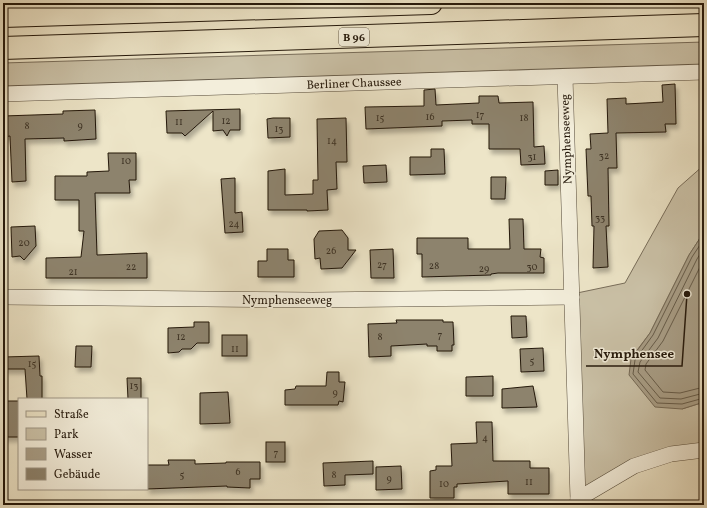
<svg xmlns="http://www.w3.org/2000/svg" width="707" height="508" font-family="Vollkorn,serif">
<defs>
<filter id="shadow"><feDropShadow dx="2.5" dy="4.5" stdDeviation="2" flood-color="#0004"/></filter>
</defs>
<rect width="100%" height="100%" fill="#ede5c8"/>
<filter id="stains"><feTurbulence type="fractalNoise" baseFrequency=".005" numOctaves="4"/><feColorMatrix values="0 0 0 0 .2 0 0 0 0 .09 0 0 0 0 .02 0 0 0 .5 -.17"/></filter>
<radialGradient id="worn" r=".72"><stop offset=".6" stop-color="#630" stop-opacity="0"/><stop offset="1" stop-color="#630" stop-opacity=".3"/></radialGradient>
<!-- green -->
<g fill="#cbc2a8" stroke="#786d5a">
<path d="M704,42V64L3,86V63Z"/>
<path d="M704,165V232L689,255L650,333L631,358L682,409L704,402V446L580,495L577,293L625,283L678,188Z"/>
</g>
<!-- water -->
<path fill="#a99f88" stroke="#746956" d="M704,232V402L682,409L655,407L629,375L631,359L650,333L689,255Z"/>
<g fill="none" stroke-linecap="round" stroke-linejoin="round">
<!-- shore -->
<g stroke="#665c4a" stroke-width="1">
<path d="M704,239L692,257L653,335L635,360L633,374L657,403L682,404L704,398"/>
<path d="M704,248L697,259L658,338L640,362L638,372L660,398L681,399L704,393"/>
<path d="M704,259L663,341L646,364L645,370L663,392L680,393L704,387"/>
</g>
</g>
<!-- building -->
<g fill="#8d836d" stroke="#24180b" filter="url(#shadow)">
<path d="M675,84L676,124H665L666,132L616,133L617,168H608L609,226H606L608,267L593,268L594,226H592L591,196H588L586,149H591L590,134L608,133L607,99L626,98V104L663,102L662,85Z"/>
<path d="M435,89L436,105L479,103V96H498L499,103L533,102L534,147L544,146L545,164L521,165L520,149H489V124H472V120L442,121V126L366,129L365,107L424,106V90Z"/>
<path d="M240,109V130H230L227,136L223,130L213,131V111L185,136L182,133H167L166,111Z"/>
<path d="M95,110L96,139L64,141V138L25,139L26,181L12,182L10,136L3,137V116L63,114V111Z"/>
<path d="M273,118H290V137L268,138L267,119Z"/>
<path d="M346,118L347,162H336L337,189L327,190L328,210L307,211V210H268V171L285,169V195L313,194V180H318L317,119Z"/>
<path d="M431,149H444L445,174L410,175V157H431Z"/>
<path d="M108,153H136V180H129L130,193H95L97,255L147,253V278H46V258L81,257L84,231H79V200H55V176H87V172L109,171Z"/>
<path d="M386,165L387,182L364,183L363,166Z"/>
<path d="M558,170V185H545V171Z"/>
<path d="M491,177H506L505,199H491Z"/>
<path d="M235,178V213L242,212L243,232L225,233L221,179Z"/>
<path d="M509,219H523L524,249H541L540,257L544,258V273H498L491,274V275L422,277V254H417V238H468V249H510Z"/>
<path d="M35,226L36,246L24,260L20,256L12,257L11,227Z"/>
<path d="M342,230L348,238V250H356L342,268L321,269L320,258L315,259L314,239L319,231Z"/>
<path d="M267,249H288V260H294V277H258V261H267Z"/>
<path d="M393,249L394,278H371L370,250Z"/>
<path d="M511,316H526L527,337L512,338Z"/>
<path d="M396,320H443V322H453L454,345H452V351H437V346H427V344L391,346V356L369,357L368,324L397,323Z"/>
<path d="M194,322H209V343H197L191,349H182L179,352L168,353V328L194,327Z"/>
<rect x="222" y="335" width="25" height="21"/>
<path d="M76,346H92L91,367H75Z"/>
<path d="M543,348L544,371L521,372L520,349Z"/>
<path d="M39,356L40,376H42V399H27L25,369H3V357Z"/>
<path d="M327,372H339V382H345L343,402L339,401L338,405H285V390L295,389L296,386H326Z"/>
<path d="M493,376V396H466V377Z"/>
<path d="M127,378H141V399H128Z"/>
<path d="M533,386L537,407L502,408V389Z"/>
<path d="M228,392L230,423L200,424V393Z"/>
<path d="M4,401H19V437H3Z"/>
<path d="M476,422H492L493,461H530V468H549V494H508V481L457,484V487H454V498H430V471L436,470V466H452L451,444L477,443Z"/>
<rect x="266" y="442" width="19" height="20"/>
<path d="M168,460H195V464L226,463V462H260V479H250V488L227,487V486L147,489V465H169Z"/>
<path d="M373,461V474L345,475V485L324,486L323,463Z"/>
<path d="M401,466L402,489L376,490V467Z"/>
</g>
<g fill="none" stroke-linecap="round" stroke-linejoin="round">
<!-- street casing -->
<g stroke="#564b3a" stroke-width="16">
<g id="street">
<path d="M565,77L578,499L577,505"/>
<path d="M3,94L704,72"/>
<path d="M3,297L313,300L572,297"/>
<path d="M578,499L634,466L671,454L704,450"/>
</g>
</g>
<!-- primary casing -->
<g stroke="#24180b" stroke-width="24">
<g id="primary">
<path d="M3,16L431,3"/>
<path d="M3,48L704,25"/>
</g>
</g>
<!-- street -->
<use href="#street" stroke="#f3eedb" stroke-width="15"/>
<!-- primary -->
<use href="#primary" stroke="#ede5c8" stroke-width="22"/>
</g>
<g text-anchor="middle" stroke-width="3" stroke-linejoin="round" paint-order="stroke">
<!-- number labels -->
<g font-size="10" fill="#3e3324">
<text x="480" y="118">17</text>
<text x="430" y="120">16</text>
<text x="380" y="121">15</text>
<text x="524" y="121">18</text>
<text x="226" y="124">12</text>
<text x="179" y="125">11</text>
<text x="27" y="129">8</text>
<text x="80" y="129">9</text>
<text x="279" y="132">13</text>
<text x="332" y="144">14</text>
<text x="604" y="159">32</text>
<text x="532" y="160">31</text>
<text x="126" y="164">10</text>
<text x="600" y="221">33</text>
<text x="234" y="227">24</text>
<text x="24" y="246">20</text>
<text x="331" y="254">26</text>
<text x="382" y="268">27</text>
<text x="434" y="269">28</text>
<text x="131" y="270">22</text>
<text x="532" y="270">30</text>
<text x="484" y="272">29</text>
<text x="73" y="275">21</text>
<text x="440" y="338">7</text>
<text x="181" y="340">12</text>
<text x="380" y="340">8</text>
<text x="235" y="352">11</text>
<text x="532" y="364">5</text>
<text x="32" y="367">15</text>
<text x="134" y="389">13</text>
<text x="335" y="396">9</text>
<text x="485" y="441">4</text>
<text x="276" y="456">7</text>
<text x="238" y="475">6</text>
<text x="182" y="478">5</text>
<text x="334" y="478">8</text>
<text x="389" y="482">9</text>
<text x="529" y="485">11</text>
<text x="444" y="487">10</text>
</g>
<!-- shield labels -->
<rect fill="#f3eedb" stroke="#625849" stroke-width="1" x="339" y="28" width="30" height="18" rx="3"/>
<g font-size="11" font-weight="bold" fill="#24180b">
<text x="354" y="41">B 96</text>
</g>
<!-- street labels -->
<g font-size="12" fill="#24180b" stroke="#f3eedb">
<text transform="translate(354 83) rotate(-2)" y="4">Berliner Chaussee</text>
<text transform="translate(566 139) rotate(-92)" y="4">Nymphenseeweg</text>
<text x="287" y="304">Nymphenseeweg</text>
</g>
</g>
<!-- callouts -->
<path fill="none" stroke="#24180b" stroke-width="1.5" d="M687 294L682 366H586"/>
<circle fill="#24180b" stroke="#f3eedb" stroke-width="1.5" cx="687" cy="294" r="4"/>
<g font-size="13" text-anchor="middle" font-weight="bold" fill="#24180b" stroke="#f3eedb" stroke-width="3" stroke-linejoin="round" paint-order="stroke">
<text x="634" y="358">Nymphensee</text>
</g>
<!-- margin -->
<rect width="707" height="508" fill="none" stroke="#ede5c8" stroke-width="16"/>
<rect x="4" y="4" width="699" height="500" fill="none" stroke="#24180b" stroke-width="2"/>
<rect x="8" y="8" width="691" height="492" fill="none" stroke="#24180b"/>
<!-- legend -->
<rect x="18" y="398" width="130" height="92" fill="#f3eedb" stroke="#a09888"/>
<rect x="26" y="411" width="20" height="6" fill="#ede5c8" stroke="#a09888"/>
<text x="54" y="418" font-size="12" fill="#24180b">Straße</text>
<rect x="26" y="428" width="20" height="12" fill="#cbc2a8" stroke="#a09888"/>
<text x="54" y="438" font-size="12" fill="#24180b">Park</text>
<rect x="26" y="448" width="20" height="12" fill="#a99f88" stroke="#a09888"/>
<text x="54" y="458" font-size="12" fill="#24180b">Wasser</text>
<rect x="26" y="468" width="20" height="12" fill="#8d836d" stroke="#a09888"/>
<text x="54" y="478" font-size="12" fill="#24180b">Gebäude</text>
<rect width="100%" height="100%" filter="url(#stains)"/>
<rect width="100%" height="100%" fill="url(#worn)"/>
</svg>
